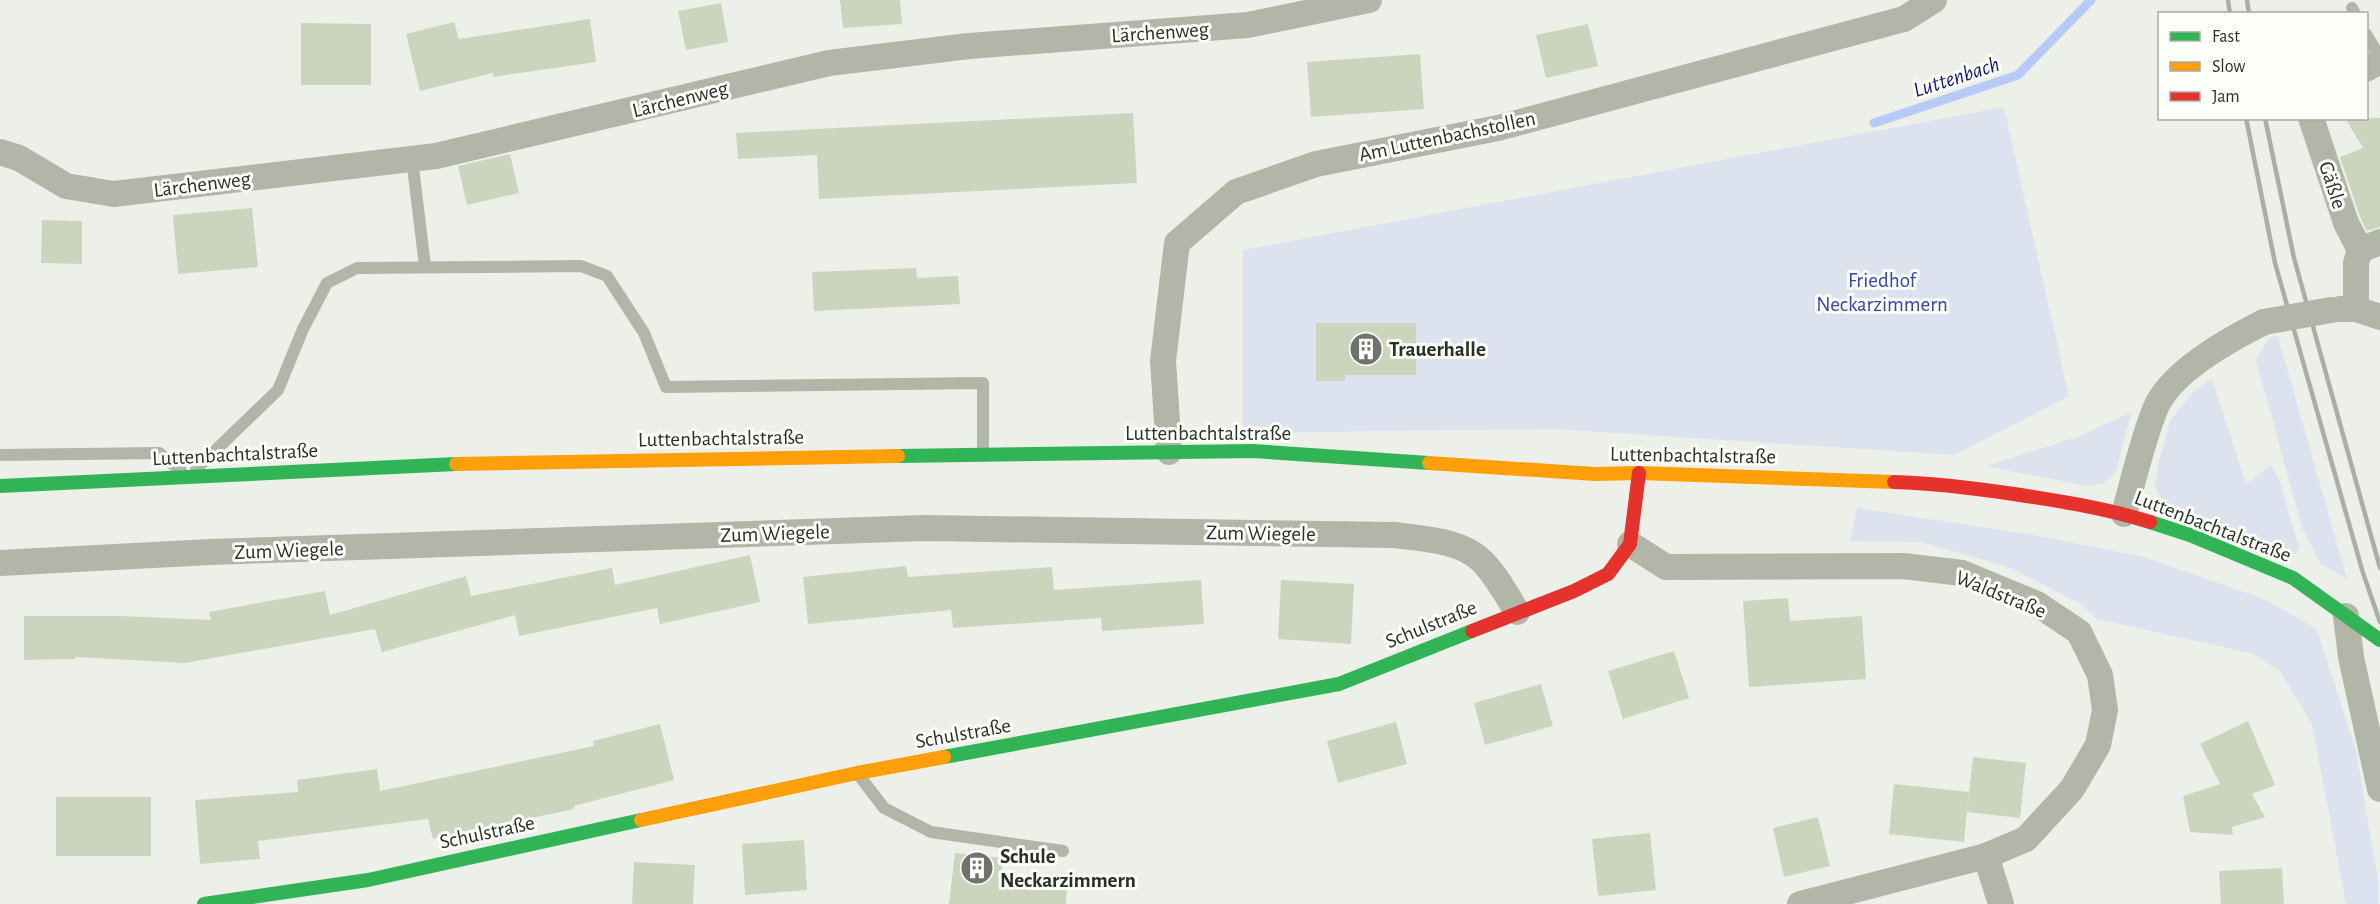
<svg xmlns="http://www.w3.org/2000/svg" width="2380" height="904" font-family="'Alegreya Sans',sans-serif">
<rect width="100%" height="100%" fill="#edf0e8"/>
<!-- green -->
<g fill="#dce3ee">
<path d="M2004,107L2069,396L1954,455L1554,429L1243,433V250Z"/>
<path d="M2278,336L2347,579L2321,564L2302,528L2256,360L2269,338Z"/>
<path d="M2212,378L2246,484L2271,465C2285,485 2289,522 2300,547L2296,554L2162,501L2155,487L2158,465L2170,421L2191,394Z"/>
<path d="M2132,412L2115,473L2103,483L2088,486L1989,467L1990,465L2077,437Z"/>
<path d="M1857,508L2034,535L2144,557L2264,599L2317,629L2356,751L2378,880V904H2346L2312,724L2280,671L2254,654L2097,619L2081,604L2009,567L1921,542L1850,541Z"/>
</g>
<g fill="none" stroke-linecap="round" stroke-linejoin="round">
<!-- stream -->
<path stroke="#b8c8f7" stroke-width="9" d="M1874,123L2018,75L2091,0"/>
</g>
<!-- building -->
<g fill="#cdd4be">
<path d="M840,0H900L902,24L843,28Z"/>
<path d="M721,3L728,42L686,50L678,11Z"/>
<path d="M590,19L596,62L493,77V73L420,91L406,34L454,22L459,39Z"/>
<path d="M301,23L371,24V85H301Z"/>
<path d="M1588,24L1598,66L1546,78L1536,35Z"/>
<path d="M1420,54L1424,109L1311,117L1307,62Z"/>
<path d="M1133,113L1137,183L819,199L817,155L738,159L736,133Z"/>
<path d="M2345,118H2380V227L2367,231L2360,217L2340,157L2363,148Z"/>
<path d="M510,154L519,193L467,205L458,166Z"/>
<path d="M252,208L258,267L178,274L173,215Z"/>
<path d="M42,220L82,221V264L41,263Z"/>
<path d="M916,268L917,278L958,276L960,304L814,311L812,272Z"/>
<path d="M1316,323H1416V375H1345V381H1316Z"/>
<path d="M750,555L760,602L660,624L657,608L519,636L515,615L382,652L375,629L185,663L75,657V659L24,660V616H120L211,620L209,612L325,591L330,615L466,576L471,596L612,568L615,585Z"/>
<path d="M906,566L908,577L1052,567L1054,590L1201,580L1204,624L1102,631L1101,618L953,628L951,610L808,624L803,577Z"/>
<path d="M1281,580L1354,584L1351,644L1278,639Z"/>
<path d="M1788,598L1790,621L1862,616L1866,679L1749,687L1743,601Z"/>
<path d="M1674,651L1689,698L1623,719L1608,671Z"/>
<path d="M1541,684L1553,726L1485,745L1474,703Z"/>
<path d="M2248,721L2275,785L2252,794L2265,817L2232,827L2233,835L2190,832L2183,796L2220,784L2200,744Z"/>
<path d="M1396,722L1407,764L1338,783L1327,741Z"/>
<path d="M660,724L674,780L574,806V809L433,839L428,819L258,841L260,859L200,864L195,800L298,792L297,780L377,769L380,791L594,746L593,741Z"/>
<path d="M1973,757L2026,763L2020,818L1967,812Z"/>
<path d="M1894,784L1969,792L1964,842L1889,834Z"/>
<rect x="56" y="797" width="95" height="59"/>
<path d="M1818,817L1830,866L1784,877L1773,828Z"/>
<path d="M1650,833L1656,890L1598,896L1592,839Z"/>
<path d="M804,840L807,890L745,895L742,844Z"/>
<path d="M955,853L1003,858L1001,879L1067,886L1066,904H949Z"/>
<path d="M634,862L695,865L693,904H632Z"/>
<path d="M2282,868L2284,904H2221L2219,871Z"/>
</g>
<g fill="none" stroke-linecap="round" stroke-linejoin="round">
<!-- lane -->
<g stroke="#b2b6a8" stroke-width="12">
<path d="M2352,8L2355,14"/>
<path d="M2366,34L2380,57"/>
<path d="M412,159L425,266"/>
<path d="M0,455L159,453L181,471"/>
<path d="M196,469L278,390L303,329L327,283L357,268L581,266L607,276L644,333L666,387L983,383V452"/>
<path d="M858,774L884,808L931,832L1063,851"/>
</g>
<!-- street -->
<g stroke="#b2b6a8" stroke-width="26">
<path d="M2366,69L2380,61"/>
<path d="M2311,118L2346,223L2360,250"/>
<path d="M0,152L19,158L66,186L114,194L436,156L829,63L969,46L1248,25L1369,0"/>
<path d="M2340,309H2356L2380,317"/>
<path d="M2356,309V263L2360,250L2380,242"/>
<path d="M1169,452L1163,361L1177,243L1236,192L1316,164L1498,128L1904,19L1934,0"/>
<path d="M2124,514C2133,481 2143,438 2156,407C2172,371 2230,339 2264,322"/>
<path d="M1630,544L1666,567L1903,566L1962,573L2037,604L2079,632L2100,675L2105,710L2098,745L2072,789L2026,839L1986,856L1800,904"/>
<path d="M0,563L211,552L924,528L1394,535C1423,539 1462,540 1483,562C1497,577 1507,595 1517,612"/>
<path d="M2346,616L2351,657L2380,789"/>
<path d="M1986,856L2001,904"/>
</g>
<!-- fast -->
<g stroke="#30b455" stroke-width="14">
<path d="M898,456L1253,451L1429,463"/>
<path d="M0,486L456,464"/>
<path d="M2150,522L2190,535L2293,578L2380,640"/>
<path d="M944,757L1339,684L1472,631"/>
<path d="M204,904L368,880L641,820"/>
</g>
<!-- slow -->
<g stroke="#ff9f0a" stroke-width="14">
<path d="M1429,463L1595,474L1639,473L1894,482"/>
<path d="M456,464L898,456"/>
<path d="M641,820L857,773L944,757"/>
</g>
<!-- jam -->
<g stroke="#e5322d" stroke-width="14">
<path d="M1894,482C1934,483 1973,488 2014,494C2060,501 2105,508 2150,522"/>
<path d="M1472,631L1574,591L1608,574L1630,544L1639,473"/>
</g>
<!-- rail -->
<g stroke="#abaea4" stroke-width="4.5">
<path d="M2228,0L2230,14"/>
<path d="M2247,0L2249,14"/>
<path d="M2246,118L2275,263L2363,573L2380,622"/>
<path d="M2265,118L2294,258L2380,568"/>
</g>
<!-- street-bridge -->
<path stroke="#b2b6a8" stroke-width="26" d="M2264,322L2331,310"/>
</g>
<!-- icons -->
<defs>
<g id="building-disc" transform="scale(1.725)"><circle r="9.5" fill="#70726c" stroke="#fdfff9"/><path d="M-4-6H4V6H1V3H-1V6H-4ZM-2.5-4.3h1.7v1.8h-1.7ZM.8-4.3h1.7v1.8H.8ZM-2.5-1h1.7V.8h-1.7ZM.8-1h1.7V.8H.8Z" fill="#fff"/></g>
</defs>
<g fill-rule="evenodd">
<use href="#building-disc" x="1366" y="349"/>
<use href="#building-disc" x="977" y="868"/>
</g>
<g text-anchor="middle" stroke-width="6" stroke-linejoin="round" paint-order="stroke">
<!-- street labels -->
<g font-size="21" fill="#2c2e29" stroke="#fdfff9">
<text transform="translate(1160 32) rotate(-4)" y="7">Lärchenweg</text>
<text transform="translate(680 99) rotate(-14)" y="7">Lärchenweg</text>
<text transform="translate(1447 136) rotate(-12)" y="7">Am Luttenbachstollen</text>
<text transform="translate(202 184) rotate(-7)" y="7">Lärchenweg</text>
<text transform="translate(2333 185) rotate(72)" y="7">Gäßle</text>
<text x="1208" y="440">Luttenbachtalstraße</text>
<text transform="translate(721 438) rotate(-1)" y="7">Luttenbachtalstraße</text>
<text transform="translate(235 454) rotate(-3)" y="7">Luttenbachtalstraße</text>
<text transform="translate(1693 455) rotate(1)" y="7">Luttenbachtalstraße</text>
<text transform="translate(2213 526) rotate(21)" y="7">Luttenbachtalstraße</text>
<text transform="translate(775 533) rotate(-2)" y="7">Zum Wiegele</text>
<text transform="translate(1261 533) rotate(1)" y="7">Zum Wiegele</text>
<text transform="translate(289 550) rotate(-2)" y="7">Zum Wiegele</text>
<text transform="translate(2001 594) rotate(22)" y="7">Waldstraße</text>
<text transform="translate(1431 624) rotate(-22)" y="7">Schulstraße</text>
<text transform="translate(963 733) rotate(-10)" y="7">Schulstraße</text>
<text transform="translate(487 832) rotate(-12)" y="7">Schulstraße</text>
</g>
<!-- park labels -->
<g font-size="21" fill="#3446a8" stroke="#fdfff9">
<text x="1882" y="287">Friedhof<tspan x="1882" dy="24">Neckarzimmern</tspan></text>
</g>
<!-- poi labels -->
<g font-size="21" font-weight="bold" fill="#2c2e29" stroke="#fdfff9" text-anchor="start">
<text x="1389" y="356">Trauerhalle</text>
<text x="1000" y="863">Schule<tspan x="1000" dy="24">Neckarzimmern</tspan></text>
</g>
<!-- water labels -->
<g font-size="22" font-style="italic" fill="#141577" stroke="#fdfff9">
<text transform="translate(1956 76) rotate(-18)" y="8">Luttenbach</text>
</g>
</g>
<!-- legend -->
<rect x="2158" y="12" width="210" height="108" fill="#fdfff9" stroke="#a9aba6" stroke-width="1.5"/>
<rect x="2170" y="32" width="30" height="9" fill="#30b455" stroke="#a9aba6" stroke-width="1.5"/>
<text x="2212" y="42" font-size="18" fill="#2c2e29">Fast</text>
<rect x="2170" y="62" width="30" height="9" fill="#ff9f0a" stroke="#a9aba6" stroke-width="1.5"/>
<text x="2212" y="72" font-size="18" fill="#2c2e29">Slow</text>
<rect x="2170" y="92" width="30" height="9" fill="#e5322d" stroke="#a9aba6" stroke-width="1.5"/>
<text x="2212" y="102" font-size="18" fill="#2c2e29">Jam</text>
</svg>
